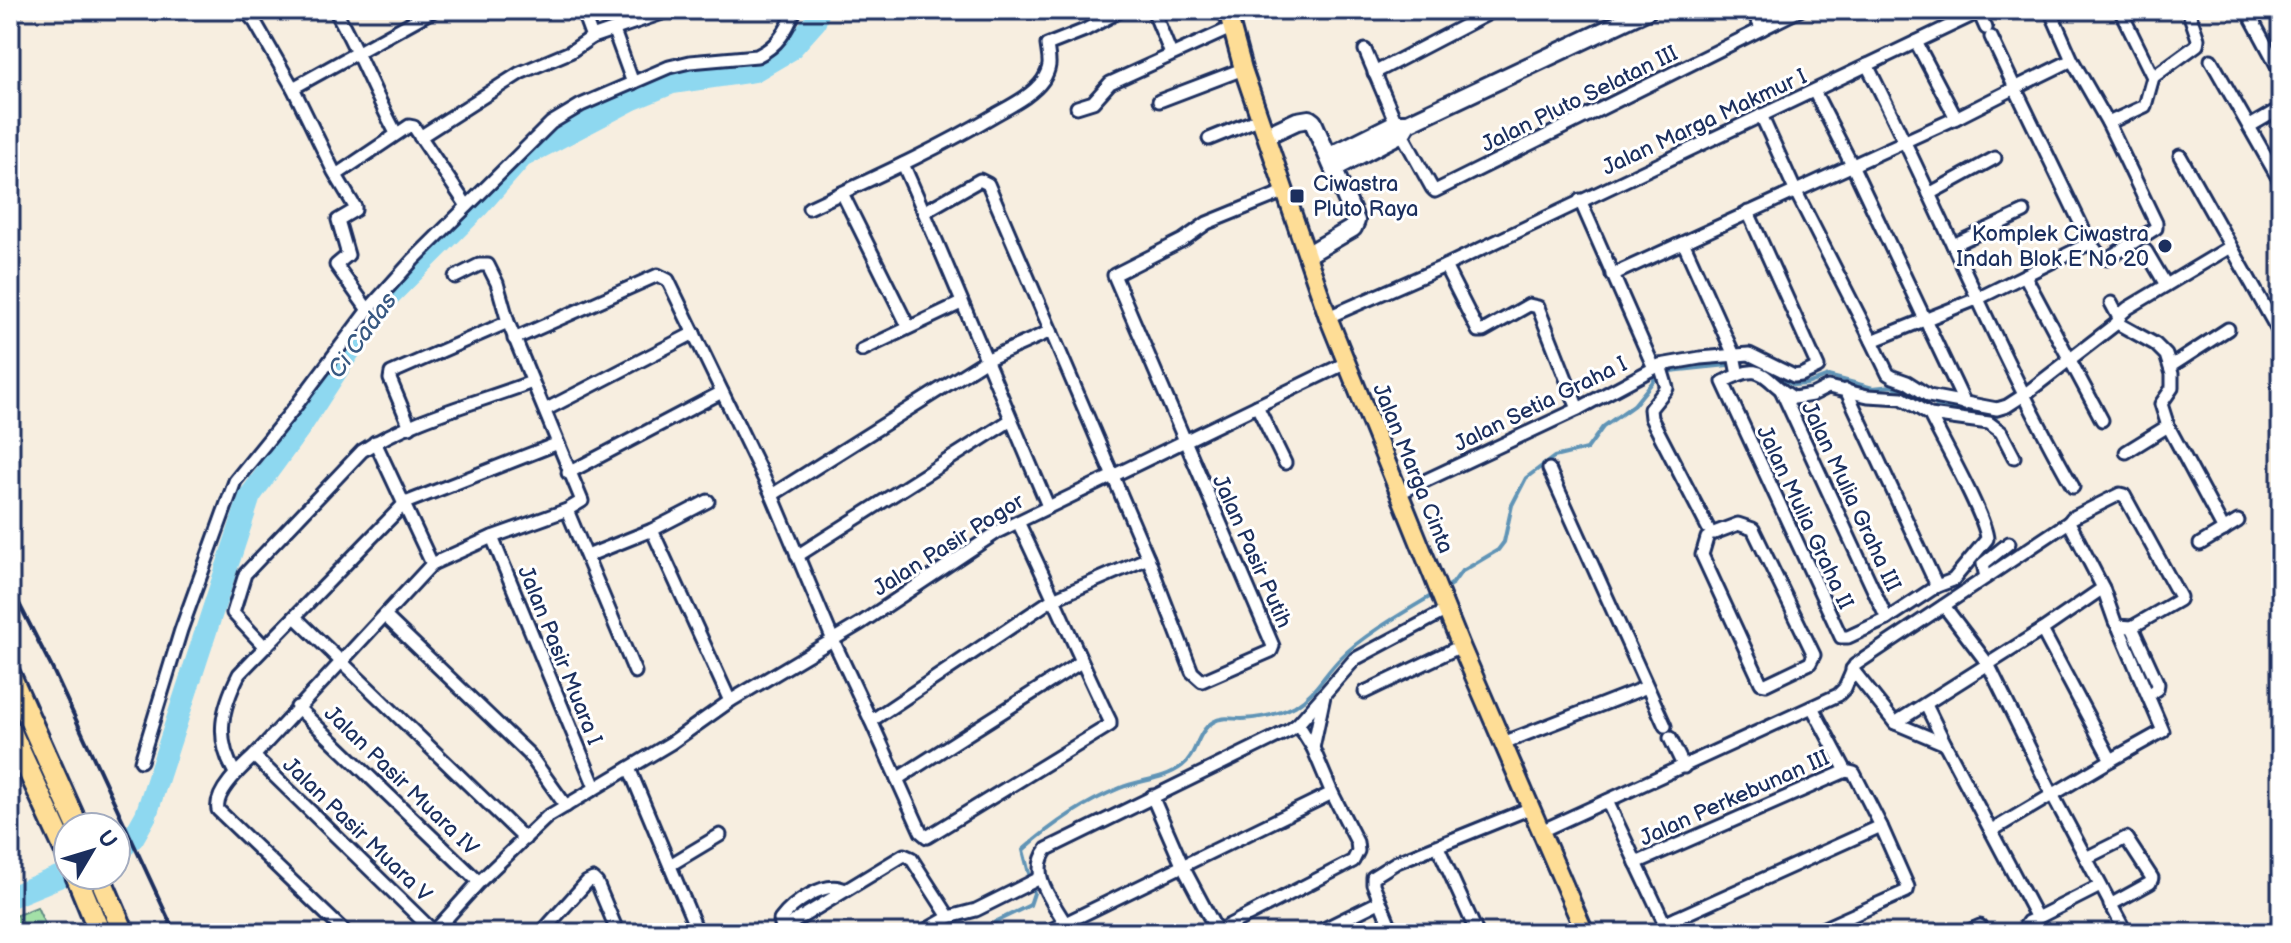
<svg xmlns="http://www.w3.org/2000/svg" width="2291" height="943" font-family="'Balsamiq Sans',sans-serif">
<rect width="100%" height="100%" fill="#f7eee0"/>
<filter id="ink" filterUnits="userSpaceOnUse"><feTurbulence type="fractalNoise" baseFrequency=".0125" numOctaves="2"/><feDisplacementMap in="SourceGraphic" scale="16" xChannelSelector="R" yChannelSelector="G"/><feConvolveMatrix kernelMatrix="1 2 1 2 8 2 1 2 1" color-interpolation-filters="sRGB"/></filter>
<g filter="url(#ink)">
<!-- green -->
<path fill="#a3e0a7" stroke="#5f8882" stroke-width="2" d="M37,907L49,933H10V918Z"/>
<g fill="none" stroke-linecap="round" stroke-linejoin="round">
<!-- stream -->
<g stroke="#6094b6" stroke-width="4">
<path d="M1756,364L1794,385L1807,384L1828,376L1873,388L1892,386L1910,391L1936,405L1996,417"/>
<path d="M1670,371L1728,365"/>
<path d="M1444,589L1453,583L1461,572L1498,550L1504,542L1512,505L1526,478L1554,457L1587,449L1603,427L1634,405L1655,379"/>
<path d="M990,933L995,922L1030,905L1034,893L1023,850C1052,824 1083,803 1120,788C1140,780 1165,779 1182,766C1197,755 1196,732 1213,722C1222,716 1232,719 1242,719C1259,718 1280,714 1295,706C1316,693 1324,675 1341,658C1363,635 1408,610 1436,593"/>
</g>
<!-- river -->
<g stroke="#8ed8f0" stroke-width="22">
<path d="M116,853L133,838L146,815L250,496L301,426L378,307L478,207L522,157L633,99L672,83L754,71L790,50L815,22L819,10"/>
<path d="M10,897L68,873"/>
</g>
<!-- street casing -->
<g stroke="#1b2f5e" stroke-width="17">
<g id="street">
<path d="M244,10L255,22L293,88L334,172L355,207V210L338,220L348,255L336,265L368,310"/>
<path d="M335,10C358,50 374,93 396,133"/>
<path d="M582,10L592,37"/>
<path d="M1153,10L1171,54"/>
<path d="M1752,10L1762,29"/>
<path d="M1978,10L1986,28"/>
<path d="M2050,10L2072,60"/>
<path d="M2247,10L2281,73"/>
<path d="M10,15L17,10"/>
<path d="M614,31L633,83"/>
<path d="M1991,37L2015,88L2072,60L2108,123L2145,106L2153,77L2120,10"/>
<path d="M1365,50L1396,123L1432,188L1435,191L1800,10"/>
<path d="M2211,60L2281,183"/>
<path d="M1867,65C1938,204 1996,351 2073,487"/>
<path d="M1374,73L1495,10"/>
<path d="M2153,77L2197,45L2198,39L2188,10"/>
<path d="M293,88L434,10"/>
<path d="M1814,91L1853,167L1965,404"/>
<path d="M1159,101L1243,69"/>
<path d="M1077,107L1093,102L1110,83L1231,28"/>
<path d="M1761,115L1795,190L1872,341L1979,298L2090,243L2015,88L1956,118"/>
<path d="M2250,126L2281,108"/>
<path d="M420,137L520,73L570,52L592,37L671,10"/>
<path d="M1209,139L1261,118"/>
<path d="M2180,156L2280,334"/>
<path d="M903,164C953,277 999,392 1048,506"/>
<path d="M336,175L409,126L414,127L467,206"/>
<path d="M842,193L908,326"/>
<path d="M1929,194L1995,158"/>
<path d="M1580,200L1654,368"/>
<path d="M809,208C871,179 934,151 993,116C1010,106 1032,96 1043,80C1052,66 1049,60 1047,45L1085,30L1122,10"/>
<path d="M924,212L980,180L988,184L1148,558L1192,672L1202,681L1271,651L1273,646L1114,275L1183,240L1207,223L1286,191"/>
<path d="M2090,243L2101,257L2107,259L2156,228V223L2108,123"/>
<path d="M1684,244L1734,355L1738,375"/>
<path d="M1953,245L2024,212"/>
<path d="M2146,251L2166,285"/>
<path d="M1445,266L1478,331H1483L1529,305L1538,307L1578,409"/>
<path d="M1612,275L1956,118L1916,42"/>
<path d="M2025,276L2102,420"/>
<path d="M455,277L479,265H488L497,283L508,322"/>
<path d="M2111,303L2119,318"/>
<path d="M1328,317L1445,266L1979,12"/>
<path d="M2117,323L2121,314L2128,308L2230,247"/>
<path d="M514,339L658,275L668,280L772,495L833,640L871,721"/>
<path d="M1872,341L1888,374L1893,377L1907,382L1929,396L1997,409L2007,406L2024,395L2117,323L2155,344L2166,355L2172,374V388L2161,404L2168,426L2224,530"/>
<path d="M862,350L961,303"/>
<path d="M1660,365L1667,388L1650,409L1651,418L1708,528"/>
<path d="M2171,366L2228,329"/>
<path d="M1781,390L1887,619"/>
<path d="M1846,390L1937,586"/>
<path d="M1257,406L1285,463"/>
<path d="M545,410L694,333"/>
<path d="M1930,415C1942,440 1986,517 1987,539L1953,580L1937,586L1887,619L1848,637H1841L1723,382C1766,358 1762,381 1794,398L1812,395L1828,387L1868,396L1902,398L1930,415L1989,423L2001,432L2014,457"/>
<path d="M375,442L432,564"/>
<path d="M2126,452L2168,426"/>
<path d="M1549,469L1665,726"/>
<path d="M568,473L722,392"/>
<path d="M1399,493L1578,409L1660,365L1700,358L1749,354L1794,376L1801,375L1818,367L1748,212"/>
<path d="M2120,494L2124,495L2180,597L2179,600L2132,627L2118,626L2115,622L2103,588L2069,522L2072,518Z"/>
<path d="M772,495L988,359L1051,331"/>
<path d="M567,510L635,672"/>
<path d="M1018,522C1050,588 1078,655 1110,721V725L927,837L921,832L871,721L1053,599L1148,558"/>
<path d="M652,530L708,501"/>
<path d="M492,537L595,787"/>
<path d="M1707,538L1702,555L1761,683L1766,684L1810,663L1814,655L1753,529L1738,524L1714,533"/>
<path d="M2200,544L2238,521"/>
<path d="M587,556L652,530L730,701"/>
<path d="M797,556L1011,420"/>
<path d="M1986,577L1983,564L2009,543"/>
<path d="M1944,606L1988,664L2053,796L2126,933"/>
<path d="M385,616L529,754L566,806"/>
<path d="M295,617L525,839"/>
<path d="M2132,627L2158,684L2157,689L2148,695"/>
<path d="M2042,630L2103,588"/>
<path d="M265,647L233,613L245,574L362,451C408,420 479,402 532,382"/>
<path d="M1852,669L1895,723L1945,744L2037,918L2100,886"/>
<path d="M1365,692L1461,646"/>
<path d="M1926,705L1945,744"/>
<path d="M297,707L479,882"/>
<path d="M1812,707L1846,771"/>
<path d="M1895,723L2042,630L2111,760L2163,731L2118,626"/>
<path d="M1670,738L1684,767"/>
<path d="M1503,743L1647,687"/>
<path d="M1313,748L1324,696"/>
<path d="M254,756L435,933"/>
<path d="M141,761L181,630L235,481L295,407L367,311L413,260L551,123L581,105L669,67L690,62L757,56C778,46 787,30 795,10"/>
<path d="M629,768L698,933"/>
<path d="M235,773C214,738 222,708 239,674L405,503L556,444"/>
<path d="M897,779L1081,662"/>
<path d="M1152,796L1183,867L1218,933"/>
<path d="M1607,801L1663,920L1668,922L1881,826L1854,773L1846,771"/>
<path d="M1541,831L1838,695L1845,688L1855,665L2069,522"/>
<path d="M1991,831L2111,760"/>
<path d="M1438,847L1477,933"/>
<path d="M2086,858L2126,838L2152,878L2150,883L2110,905"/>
<path d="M1636,863L1846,771"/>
<path d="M670,865L720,835"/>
<path d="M1677,918L1684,933"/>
<path d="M1065,923C1052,900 1028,874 1047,849L1290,730L1298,724L1355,659L1447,610"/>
<path d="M782,929L780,920C792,904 825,879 845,890"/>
<path d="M346,933L218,810C214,792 242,767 254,756L432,564L492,537L567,510L582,501L508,322L391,373L390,379L410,427"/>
<path d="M433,933L479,882L547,817L671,743L730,701L861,623L999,531L1348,362"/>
<path d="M541,933L587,882L593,879L597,883L618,933"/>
<path d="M785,933L782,929L904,855L911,858L949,917"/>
<path d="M921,933L949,917L976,910L1040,878"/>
<path d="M1045,933L1332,793"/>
<path d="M1214,933L1353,861L1358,851L1357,842L1332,793L1313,748L1298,724"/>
<path d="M1316,933L1379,902"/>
<path d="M1393,933L1373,884V877L1397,862L1531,808"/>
<path d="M1813,933L1907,891L1908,887L1881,826"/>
<path d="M1964,933L1980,926"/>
<path d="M2021,933L2028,922L2037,918"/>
</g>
</g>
<!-- secondary casing -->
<g stroke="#1b2f5e" stroke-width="22">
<g id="secondary">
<path d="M1267,135L1297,121L1309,119L1313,122L1356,221L1353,228L1307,255"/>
<path d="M1330,156L1396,123H1408L1648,10"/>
<path d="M1335,168L1402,133L1408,123"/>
</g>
</g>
<!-- primary casing -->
<g stroke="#1b2f5e" stroke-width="22">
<path id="primary" d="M1227,10L1243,69L1328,317L1461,646L1585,933"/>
</g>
<!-- highway casing -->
<g stroke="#1b2f5e" stroke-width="26">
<g id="highway">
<path d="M10,675L78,827"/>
<path d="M10,730L68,856"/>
<path d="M76,875L100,933"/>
<path d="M99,875L124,933"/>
</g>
</g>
<!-- street -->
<use href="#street" stroke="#fff" stroke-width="11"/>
<!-- secondary -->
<use href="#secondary" stroke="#fff" stroke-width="16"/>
<!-- primary -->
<use href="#primary" stroke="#fedd96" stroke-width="16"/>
<!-- highway -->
<use href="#highway" stroke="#fedd96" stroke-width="20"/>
<!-- rail -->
<path stroke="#1b2f5e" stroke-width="4" d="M10,586L52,668L175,933"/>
</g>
</g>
<!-- markers -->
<g fill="#1b2f5e" stroke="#fff" stroke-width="3">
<rect x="1289" y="188" width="16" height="16" rx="4"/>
<circle cx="2165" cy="246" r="8"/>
</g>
<g text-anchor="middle" stroke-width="6" stroke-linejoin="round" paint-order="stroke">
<!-- street labels -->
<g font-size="22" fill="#1b2f5e" stroke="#fff">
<text transform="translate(1579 98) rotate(-26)" y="8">Jalan Pluto Selatan III</text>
<text transform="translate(1704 121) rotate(-25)" y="8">Jalan Marga Makmur I</text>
<text transform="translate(1540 403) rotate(-26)" y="8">Jalan Setia Graha I</text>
<text transform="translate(1414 468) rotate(68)" y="8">Jalan Marga Cinta</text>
<text transform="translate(1852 496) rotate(65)" y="8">Jalan Mulia Graha III</text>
<text transform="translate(1806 517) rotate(65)" y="8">Jalan Mulia Graha II</text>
<text transform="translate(948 544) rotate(-32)" y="8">Jalan Pasir Pogor</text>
<text transform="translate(1253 551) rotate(66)" y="8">Jalan Pasir Putih</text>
<text transform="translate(561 655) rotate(68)" y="8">Jalan Pasir Muara I</text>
<text transform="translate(402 780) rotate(44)" y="8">Jalan Pasir Muara IV</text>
<text transform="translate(1734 797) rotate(-24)" y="8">Jalan Perkebunan III</text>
<text transform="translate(358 829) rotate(44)" y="8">Jalan Pasir Muara V</text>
</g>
<!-- poi labels -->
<g font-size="22" fill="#1b2f5e" stroke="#fff" text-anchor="start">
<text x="1313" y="191">Ciwastra<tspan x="1313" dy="25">Pluto Raya</tspan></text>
<text x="2149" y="241" text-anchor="end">Komplek Ciwastra<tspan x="2149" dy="25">Indah Blok E No 20</tspan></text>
</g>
<!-- water labels -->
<g font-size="24" font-style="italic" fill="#385982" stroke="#fff">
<text transform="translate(362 335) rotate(-54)" y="8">Ci Cadas</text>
</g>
</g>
<!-- margin -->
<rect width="2291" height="943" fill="none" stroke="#fff" stroke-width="40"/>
<rect x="20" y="20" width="2251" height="903" fill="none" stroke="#1b2f5e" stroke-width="3" filter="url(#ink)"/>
<!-- north arrow -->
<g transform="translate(92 851) rotate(52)"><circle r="38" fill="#ffffff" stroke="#a4acbf" stroke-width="2"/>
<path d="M0-6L14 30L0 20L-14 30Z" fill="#1b2f5e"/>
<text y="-12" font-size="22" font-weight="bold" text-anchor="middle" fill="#1b2f5e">U</text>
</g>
</svg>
